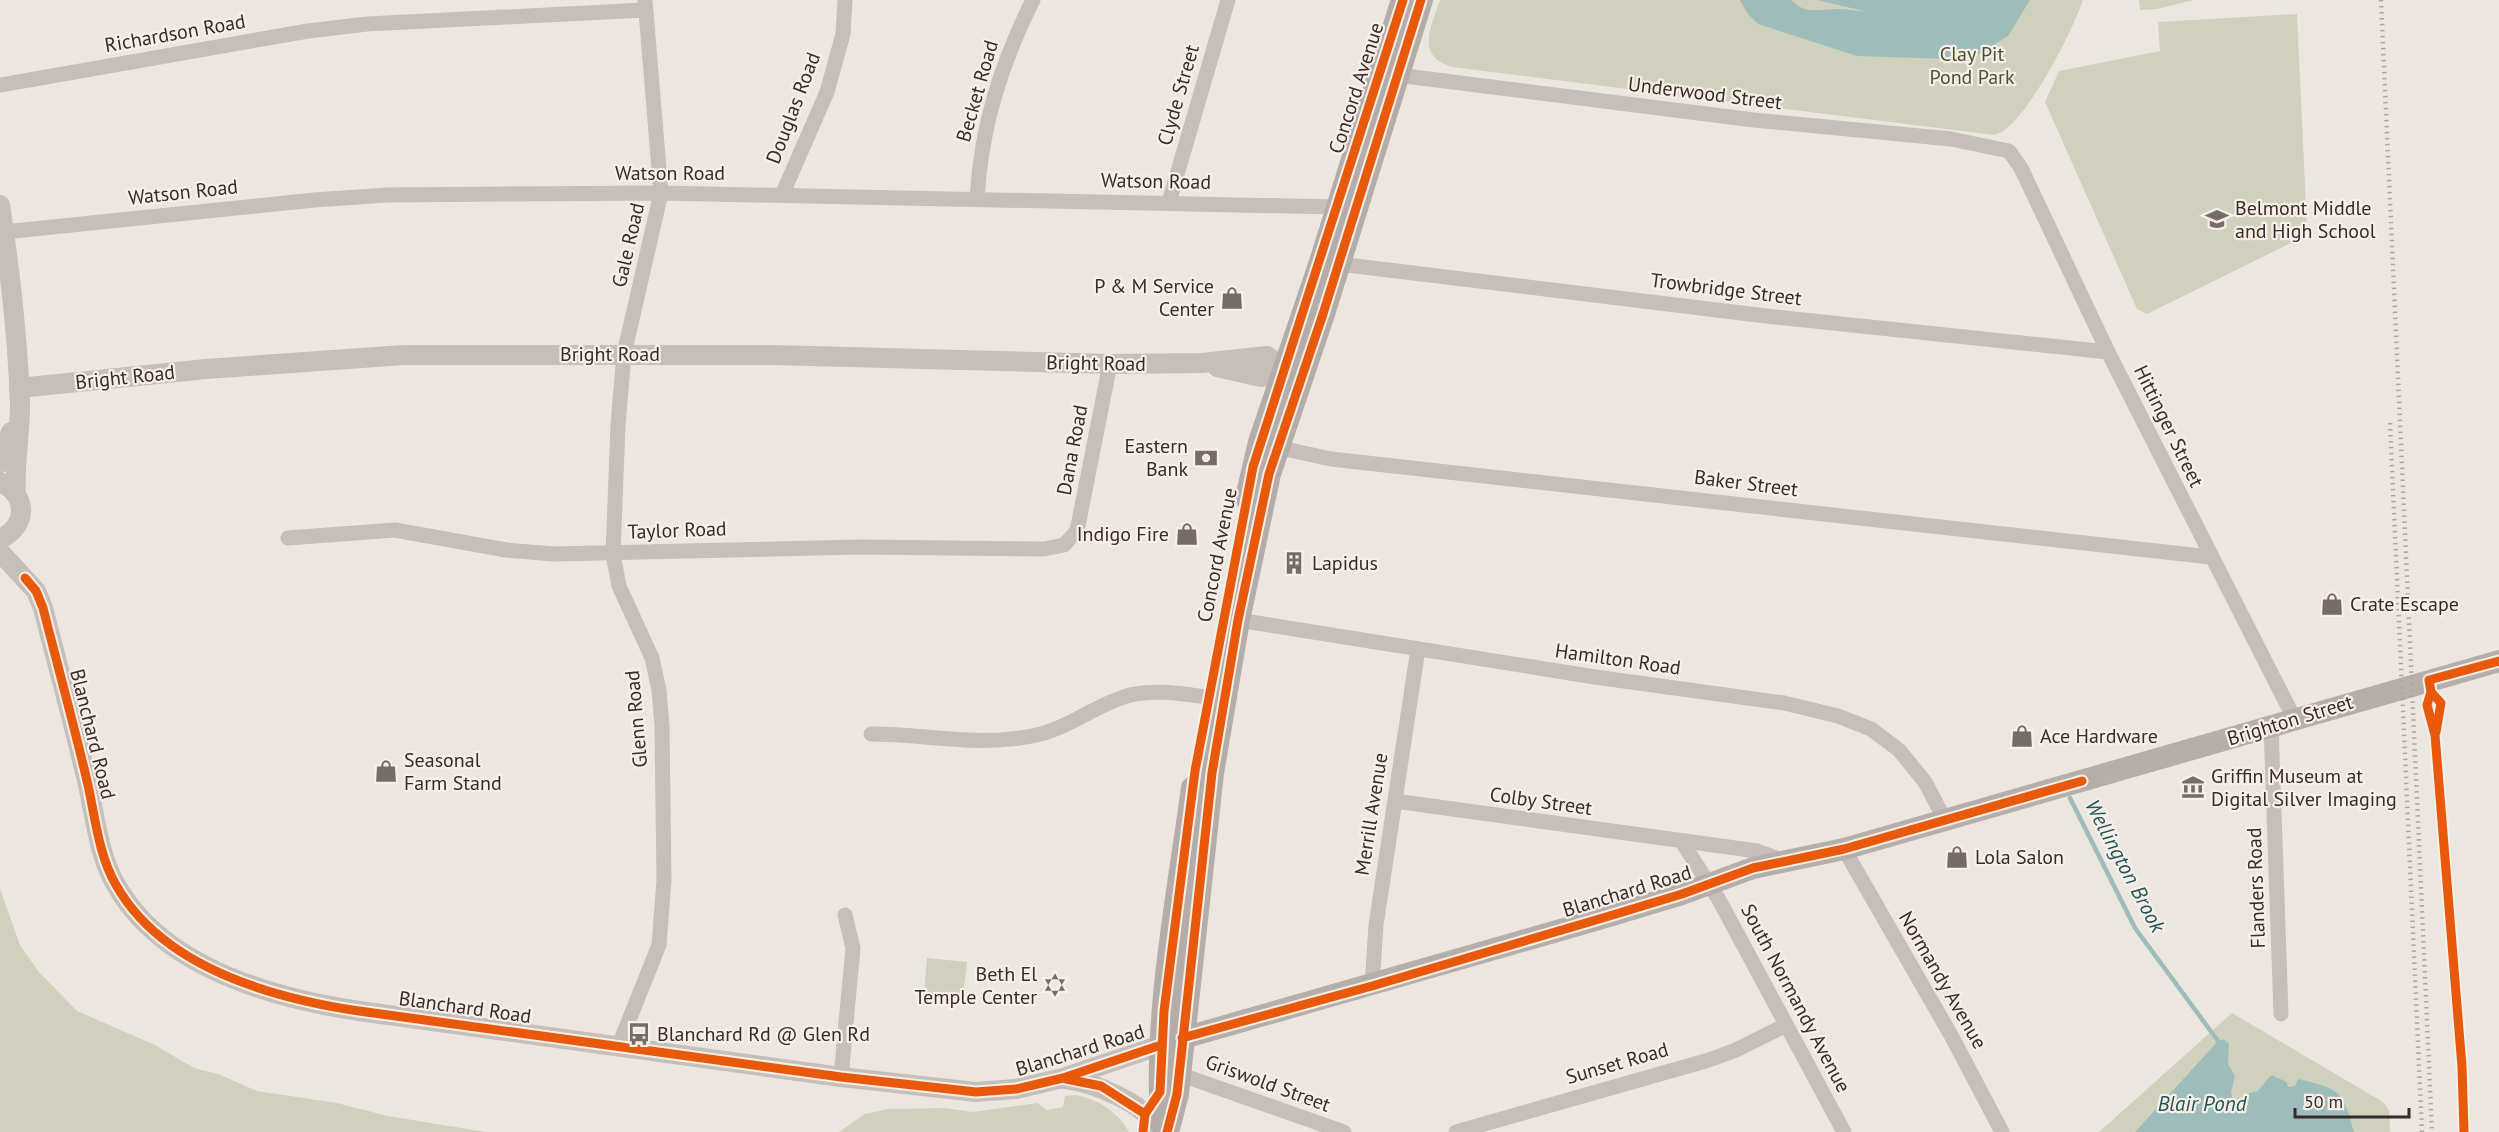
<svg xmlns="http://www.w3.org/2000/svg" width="2499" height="1132" font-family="'PT Sans',sans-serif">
<rect width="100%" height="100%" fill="#ece6e1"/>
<!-- green -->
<g fill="#cfd1bc">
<path d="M1440,0H2083C2073,30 2024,129 1994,135L1452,67C1415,56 1431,27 1440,0Z"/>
<path d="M2139,0H2194L2157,9L2140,10Z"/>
<path d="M2297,14L2307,229L2301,238L2147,314L2137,309L2045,102L2059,71L2160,51L2158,22Z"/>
<path d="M0,889L20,945L38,971L77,1011L155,1045L194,1068L218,1074L257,1091L337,1103L388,1116L486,1132H0Z"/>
<path d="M927,958L967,962L963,997L924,993Z"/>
<path d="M2232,1013L2383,1102L2389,1110L2390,1132H2099Z"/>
<path d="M1076,1095C1099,1100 1117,1111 1129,1132H839L865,1114L889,1109L945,1108L972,1112L1037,1103L1047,1110L1063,1107L1065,1096Z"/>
</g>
<!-- water -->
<g fill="#9ebdba">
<path d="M1740,0H1791C1805,15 1820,9 1838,9C1848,9 1858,11 1868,12L1817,0H2030L2008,36L1979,54L1951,59L1857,56L1758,24L1747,13Z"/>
<path d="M2224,1039L2229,1044L2228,1064L2235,1076L2231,1092L2234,1109L2240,1108L2246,1094L2258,1091L2271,1075L2287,1082L2288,1087L2295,1086L2298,1079C2340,1089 2343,1090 2354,1132H2135L2218,1041Z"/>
</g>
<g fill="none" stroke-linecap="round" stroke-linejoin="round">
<!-- stream -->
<path stroke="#9ebdba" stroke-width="4.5" d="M2070,798L2135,928L2218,1041V1047"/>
<!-- minor -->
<g stroke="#c5beb9" stroke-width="15">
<path d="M1397,75L1754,120L1951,139L2009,151L2021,168L2108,352L2294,718"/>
<path d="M0,85L308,31L367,24L645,10"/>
<path d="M782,195L827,92L843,34L845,0"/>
<path d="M977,198C981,127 1001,64 1033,0"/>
<path d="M1169,202L1228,0"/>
<path d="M4,232L314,200L387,195L661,193L1337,207"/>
<path d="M1339,264L1766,316L2108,352"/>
<path d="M1276,447L1331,459L2210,557"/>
<path d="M288,538L395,530L506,550L554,554L860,547L1044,549L1064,545L1077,531L1110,364"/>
<path d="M1238,620L1595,677L1784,703L1838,716L1871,729L1899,750L1925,782L1945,820"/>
<path d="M2271,725L2281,1014"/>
<path d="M871,734C926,734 977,747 1032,736C1067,730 1096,704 1130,695C1155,689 1182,694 1208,697"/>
<path d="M1395,801L1757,851L1785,861"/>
<path d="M1682,842L1718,898L1844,1132"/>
<path d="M1844,849L1952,1037L2002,1132"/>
<path d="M1372,986L1376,925L1418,649"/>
<path d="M619,1045L659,945L664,880L662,726L659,690L652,658L619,586L613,554L618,425L624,354L661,193L645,0"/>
<path d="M1179,1074L1344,1132"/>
<path d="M841,1077L853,948L845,915"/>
<path d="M1456,1132L1709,1060L1736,1050L1786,1025"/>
</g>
<!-- tertiary -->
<g stroke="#c5beb9" stroke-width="20">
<path d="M0,205C10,271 18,339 20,406C20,435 14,463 16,493"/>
<path d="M1217,367L1261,377L1284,369"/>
<path d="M19,388L206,369L404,355H773L1110,364L1202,363L1267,356L1284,369"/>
<path d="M0,463L11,432"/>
<path d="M0,482C28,495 28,526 0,539"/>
<path d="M0,552L36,591L43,608C58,667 74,725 88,785C95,817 99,856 116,885C163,968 272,998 359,1011L841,1077L976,1092L1016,1089L1063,1078L1161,1045"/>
<path d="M1065,1079C1092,1082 1149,1104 1159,1132"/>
</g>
<!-- secondary -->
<path stroke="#b6aeaa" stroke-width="22" d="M1166,1043L1606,917L1682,894L1753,868L1844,849L2499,661"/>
<!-- primary -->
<g stroke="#b3aca9" stroke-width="24">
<path d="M1247,498L1260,442L1321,262L1403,0"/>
<path d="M1162,1124C1155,1012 1178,899 1193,788"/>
<path d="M1167,1132L1177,1094L1212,773L1238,620L1269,474L1323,314L1421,0"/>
</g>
<!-- rail -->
<g stroke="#aca7a4" stroke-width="4.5" stroke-dasharray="1.5 4.5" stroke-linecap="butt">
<path d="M2381,0L2432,1132"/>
<path d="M2390,423L2422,1132"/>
</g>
<!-- cycleway casing -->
<g stroke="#f8efe8" stroke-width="13">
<g id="cycleway">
<path d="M25,578L36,591L43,608C58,667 74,725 88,785C95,817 99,856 116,885C163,968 272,998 359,1011L841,1077L976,1092L1016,1089L1063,1078L1161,1045"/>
<path d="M2431,692L2427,705L2435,735L2462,1067L2464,1132"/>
<path d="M2436,732L2441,703L2431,692L2429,680L2499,661"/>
<path d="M1182,1038L1372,986L1606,917L1682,894L1753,868L1844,849L2082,781"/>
<path d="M1066,1079L1101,1086L1145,1114"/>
<path d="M1143,1132L1145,1114L1160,1092L1164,1011L1195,771L1253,467L1403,0"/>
<path d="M1167,1132L1177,1094L1212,773L1238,620L1269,474L1323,314L1421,0"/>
</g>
</g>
<!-- cycleway -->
<use href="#cycleway" stroke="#e8590c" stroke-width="9"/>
</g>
<!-- icons -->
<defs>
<g id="school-bare" transform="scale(1.8)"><path d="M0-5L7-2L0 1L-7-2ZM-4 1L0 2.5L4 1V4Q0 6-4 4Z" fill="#756c69" stroke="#f8efe8" stroke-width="2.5" paint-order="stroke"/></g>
<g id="shop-bare" transform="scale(1.8)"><path d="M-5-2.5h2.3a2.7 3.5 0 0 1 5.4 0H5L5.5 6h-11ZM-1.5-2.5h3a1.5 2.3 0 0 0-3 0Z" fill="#756c69" stroke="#f8efe8" stroke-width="2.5" paint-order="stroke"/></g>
<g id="bank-bare" transform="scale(1.8)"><path d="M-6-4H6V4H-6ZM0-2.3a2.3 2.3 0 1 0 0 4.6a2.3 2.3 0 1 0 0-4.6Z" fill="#756c69" stroke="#f8efe8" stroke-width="2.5" paint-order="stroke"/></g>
<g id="building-bare" transform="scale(1.8)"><path d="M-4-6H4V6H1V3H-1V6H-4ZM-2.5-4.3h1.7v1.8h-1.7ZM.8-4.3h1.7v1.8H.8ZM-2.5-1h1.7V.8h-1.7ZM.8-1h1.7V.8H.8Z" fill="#756c69" stroke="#f8efe8" stroke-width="2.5" paint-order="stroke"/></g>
<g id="museum-bare" transform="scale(1.8)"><path d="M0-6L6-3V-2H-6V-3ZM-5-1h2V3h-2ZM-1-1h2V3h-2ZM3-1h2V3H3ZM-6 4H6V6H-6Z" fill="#756c69" stroke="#f8efe8" stroke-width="2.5" paint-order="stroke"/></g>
<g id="synagogue-bare" transform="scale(1.8)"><path d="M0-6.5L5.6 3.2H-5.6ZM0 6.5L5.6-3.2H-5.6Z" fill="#756c69" stroke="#f8efe8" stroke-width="2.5" paint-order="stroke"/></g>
<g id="bus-bare" transform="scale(1.8)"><path d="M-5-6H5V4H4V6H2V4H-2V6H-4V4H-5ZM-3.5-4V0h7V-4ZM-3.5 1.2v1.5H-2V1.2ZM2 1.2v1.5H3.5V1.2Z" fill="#756c69" stroke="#f8efe8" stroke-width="2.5" paint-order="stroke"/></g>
</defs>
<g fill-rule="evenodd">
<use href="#school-bare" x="2217" y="219"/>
<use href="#shop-bare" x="1232" y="298"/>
<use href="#bank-bare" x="1206" y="458"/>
<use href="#shop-bare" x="1187" y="534"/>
<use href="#building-bare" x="1294" y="563"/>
<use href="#shop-bare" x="2332" y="604"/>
<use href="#shop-bare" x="2022" y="736"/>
<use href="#shop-bare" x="386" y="771"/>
<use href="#museum-bare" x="2193" y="787"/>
<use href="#shop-bare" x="1957" y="857"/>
<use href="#synagogue-bare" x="1055" y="985"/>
<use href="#bus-bare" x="639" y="1034"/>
</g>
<g text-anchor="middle" stroke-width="4.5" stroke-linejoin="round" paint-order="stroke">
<!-- street labels -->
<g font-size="20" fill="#352b28" stroke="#f8efe8">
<text transform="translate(175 33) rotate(-10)" y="7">Richardson Road</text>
<text transform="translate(1356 88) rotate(-72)" y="7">Concord Avenue</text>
<text transform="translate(977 91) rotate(-74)" y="7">Becket Road</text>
<text transform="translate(1705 93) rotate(7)" y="7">Underwood Street</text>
<text transform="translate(1178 95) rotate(-74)" y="7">Clyde Street</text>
<text transform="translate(793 108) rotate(-69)" y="7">Douglas Road</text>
<text x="670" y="180">Watson Road</text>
<text transform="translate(1156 181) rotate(1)" y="7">Watson Road</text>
<text transform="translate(183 192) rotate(-6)" y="7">Watson Road</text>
<text transform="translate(628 245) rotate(-77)" y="7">Gale Road</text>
<text transform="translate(1726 289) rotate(7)" y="7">Trowbridge Street</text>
<text x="610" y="361">Bright Road</text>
<text transform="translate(1096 363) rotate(1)" y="7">Bright Road</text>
<text transform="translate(125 377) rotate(-6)" y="7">Bright Road</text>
<text transform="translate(2169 426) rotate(64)" y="7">Hittinger Street</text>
<text transform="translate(1072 450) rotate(-79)" y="7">Dana Road</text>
<text transform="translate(1746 483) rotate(7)" y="7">Baker Street</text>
<text transform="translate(677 530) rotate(-2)" y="7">Taylor Road</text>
<text transform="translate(1217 555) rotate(-79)" y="7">Concord Avenue</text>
<text transform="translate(1618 659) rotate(8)" y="7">Hamilton Road</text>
<text transform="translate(636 719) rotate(-95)" y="7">Glenn Road</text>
<text transform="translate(2290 720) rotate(-17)" y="7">Brighton Street</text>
<text transform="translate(93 734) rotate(76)" y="7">Blanchard Road</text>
<text transform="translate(1541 801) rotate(8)" y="7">Colby Street</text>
<text transform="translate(1371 814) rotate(-81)" y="7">Merrill Avenue</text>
<text transform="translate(2256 888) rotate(-92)" y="7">Flanders Road</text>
<text transform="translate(1627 891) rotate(-17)" y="7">Blanchard Road</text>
<text transform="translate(1943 980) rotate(60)" y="7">Normandy Avenue</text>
<text transform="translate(1796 998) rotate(62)" y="7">South Normandy Avenue</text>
<text transform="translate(465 1007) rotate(8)" y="7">Blanchard Road</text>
<text transform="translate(1080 1050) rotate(-17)" y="7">Blanchard Road</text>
<text transform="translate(1617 1063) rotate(-16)" y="7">Sunset Road</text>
<text transform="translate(1268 1083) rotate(20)" y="7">Griswold Street</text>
</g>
<!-- park labels -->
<g font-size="20" fill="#48522d" stroke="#f8efe8">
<text x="1972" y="61">Clay Pit<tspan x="1972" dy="23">Pond Park</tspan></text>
</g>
<!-- poi labels -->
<g font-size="20" fill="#352b28" stroke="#f8efe8" text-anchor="start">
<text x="2235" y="215">Belmont Middle<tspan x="2235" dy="23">and High School</tspan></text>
<text x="1214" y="293" text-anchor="end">P &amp; M Service<tspan x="1214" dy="23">Center</tspan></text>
<text x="1188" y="453" text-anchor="end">Eastern<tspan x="1188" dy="23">Bank</tspan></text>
<text x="1169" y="541" text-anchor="end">Indigo Fire</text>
<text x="1312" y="570">Lapidus</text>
<text x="2350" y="611">Crate Escape</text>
<text x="2040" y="743">Ace Hardware</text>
<text x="404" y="767">Seasonal<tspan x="404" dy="23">Farm Stand</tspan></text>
<text x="2211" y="783">Griffin Museum at<tspan x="2211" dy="23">Digital Silver Imaging</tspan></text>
<text x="1975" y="864">Lola Salon</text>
<text x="1037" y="981" text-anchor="end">Beth El<tspan x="1037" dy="23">Temple Center</tspan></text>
<text x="657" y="1041">Blanchard Rd @ Glen Rd</text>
</g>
<!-- water labels -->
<g font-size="21" font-style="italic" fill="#205553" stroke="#f8efe8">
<text transform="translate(2125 866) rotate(62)" y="7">Wellington Brook</text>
<text x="2202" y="1111">Blair Pond</text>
</g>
</g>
<!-- scale -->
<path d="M2295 1108v9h114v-9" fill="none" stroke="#352b28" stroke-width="3"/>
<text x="2304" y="1108" font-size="18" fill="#352b28" stroke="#f8efe8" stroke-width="4.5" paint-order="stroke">50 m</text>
</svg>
